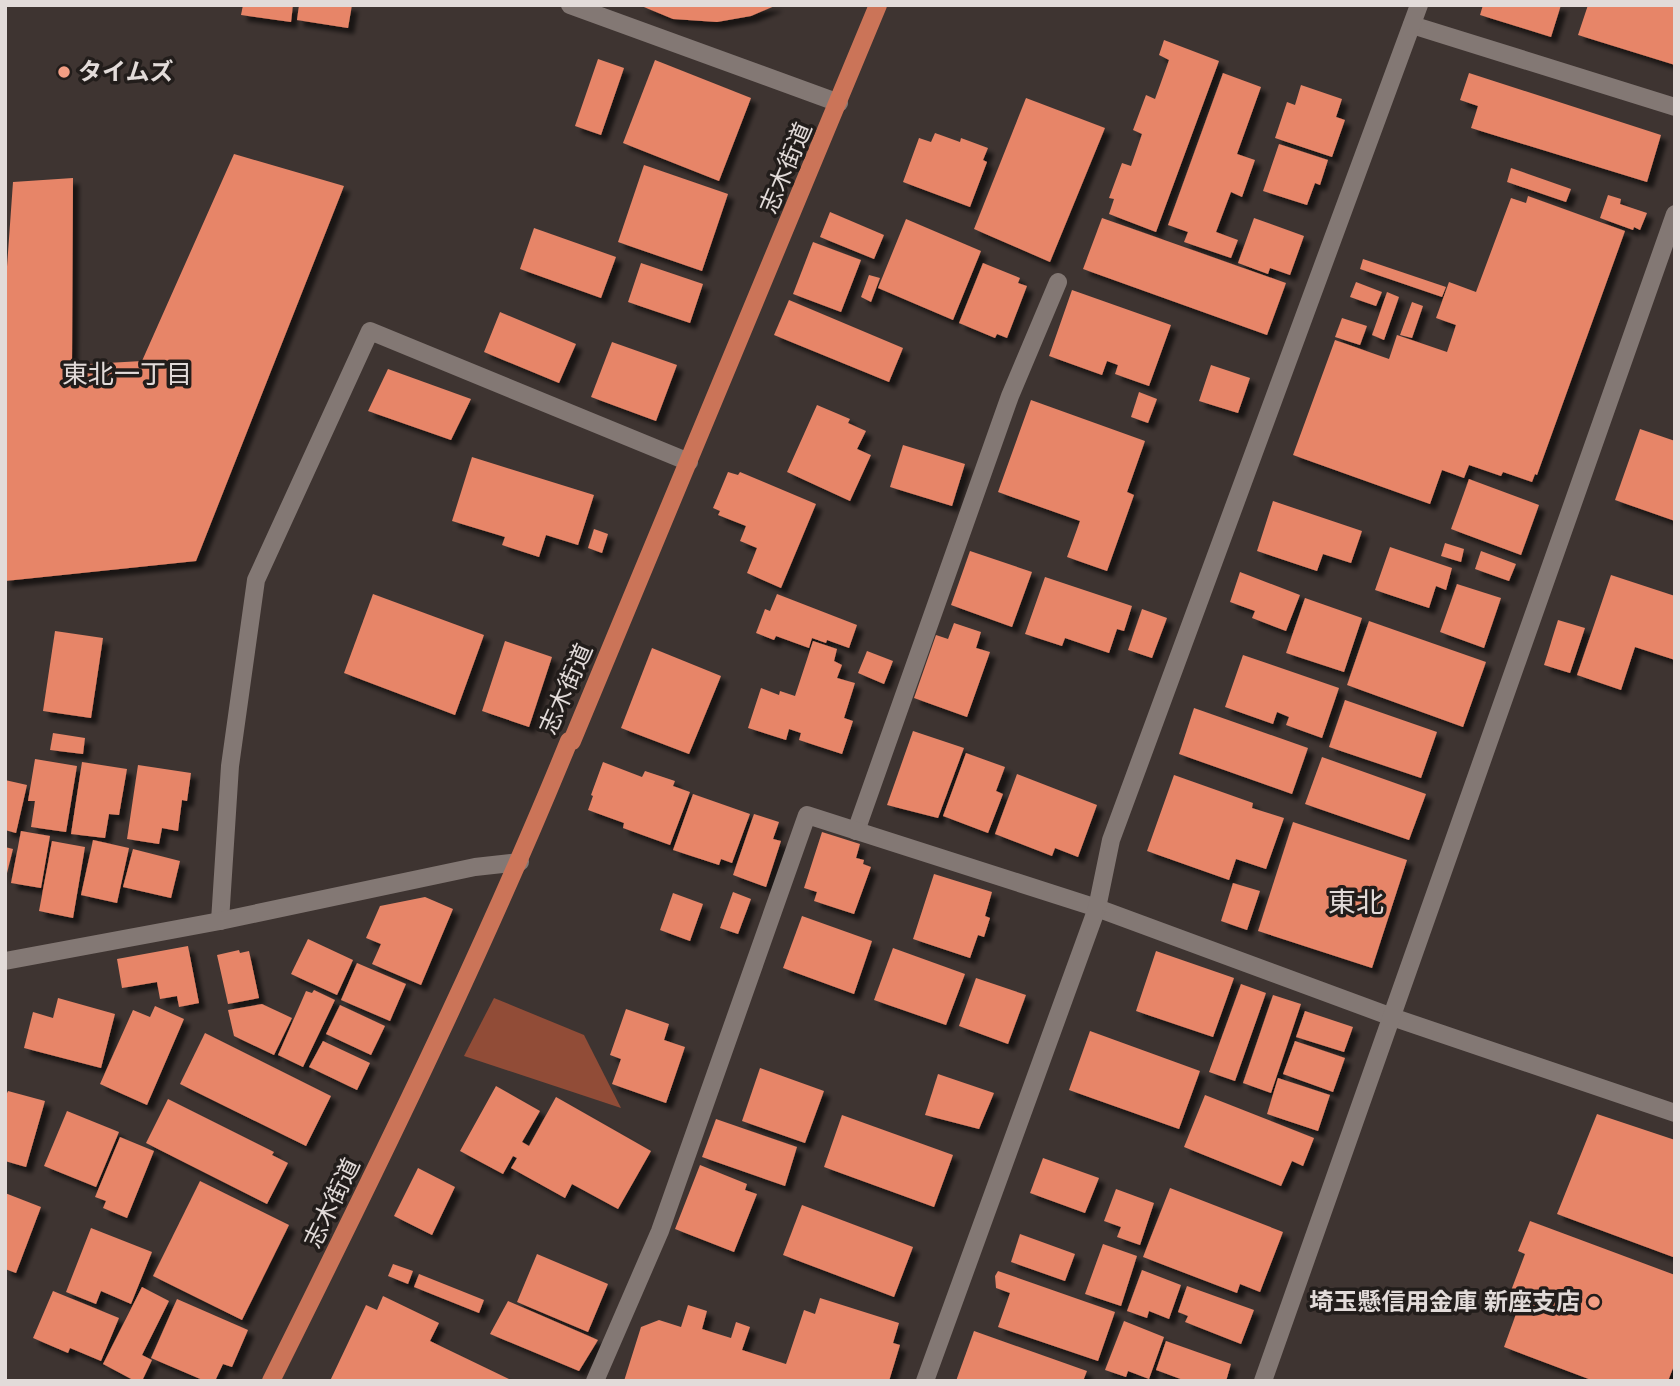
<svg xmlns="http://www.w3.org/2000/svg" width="1680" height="1386" font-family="Montserrat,'Noto Sans JP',sans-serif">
<defs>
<filter id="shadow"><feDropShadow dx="6" dy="6" stdDeviation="2" flood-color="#0009"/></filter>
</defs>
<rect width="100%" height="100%" fill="#3e3431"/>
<!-- green -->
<path fill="#914c37" d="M494,998L584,1035L621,1108L464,1056Z"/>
<!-- building -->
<g fill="#e78568" filter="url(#shadow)">
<path d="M243,5H293L291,22L241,15Z"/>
<path d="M299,5H352L348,28L297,20Z"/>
<path d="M639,5H777L751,16L717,22L673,19Z"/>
<path d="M1483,5H1561L1551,37L1480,15Z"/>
<path d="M1588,5H1675V65L1578,35Z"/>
<path d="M1164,40L1219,61L1156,232L1109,214L1114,199L1109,198L1122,163L1131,166L1142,134L1133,130L1146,95L1155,99L1169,60L1159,55Z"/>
<path d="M598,59L624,68L601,135L575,126Z"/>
<path d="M655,60L751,98L719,181L623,143Z"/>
<path d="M1223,73L1261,87L1237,154L1255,160L1242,197L1231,192L1216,232L1238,240L1231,258L1184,242L1188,232L1168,225Z"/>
<path d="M1469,73L1661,135L1647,182L1471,128L1478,106L1460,100Z"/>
<path d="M1301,85L1342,99L1336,117L1345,120L1332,157L1275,138L1287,102L1295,105Z"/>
<path d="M1026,98L1105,128L1050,262L974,229Z"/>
<path d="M935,133L960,142L961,138L988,148L983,160L987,162L970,207L903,182L919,138L931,142Z"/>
<path d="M1279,144L1328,160L1320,185L1315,183L1307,205L1263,191Z"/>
<path d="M234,154L344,186L196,561L5,581V295L13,182L73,178L72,365L142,361Z"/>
<path d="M644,165L728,194L702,271L618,242Z"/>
<path d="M1511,168L1571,189L1566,202L1507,182Z"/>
<path d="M1608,195L1621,199L1620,204L1647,213L1640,230L1634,227L1633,230L1600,218Z"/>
<path d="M1528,196L1625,231L1537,475L1535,474L1532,482L1503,472L1501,476L1469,465L1464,478L1442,470L1430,504L1293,455L1335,340L1389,359L1397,335L1447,352L1456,325L1436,318L1449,282L1476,292L1511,198L1526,203Z"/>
<path d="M830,212L884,235L874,259L820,237Z"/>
<path d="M1102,218L1286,283L1267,335L1083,269Z"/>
<path d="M1254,218L1304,236L1290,275L1270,268L1268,274L1238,263Z"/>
<path d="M906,219L981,251L953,320L878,288Z"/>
<path d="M534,228L616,257L601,298L520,269Z"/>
<path d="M813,242L861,260L841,312L793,294Z"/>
<path d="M1363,259L1446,287L1442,297L1360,269Z"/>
<path d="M641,263L703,284L690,323L628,302Z"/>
<path d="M983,263L1020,278L1018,283L1027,286L1007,338L997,334L995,338L959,323Z"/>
<path d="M869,275L880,278L871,302L861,297Z"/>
<path d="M1356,282L1382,292L1376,306L1350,297Z"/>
<path d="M1072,290L1171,325L1149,386L1115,374L1118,365L1107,361L1102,375L1049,356Z"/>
<path d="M1387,292L1399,297L1384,340L1372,335Z"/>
<path d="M789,300L903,348L889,382L774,335Z"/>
<path d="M1412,302L1423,306L1412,338L1400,335Z"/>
<path d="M500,312L576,344L559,383L484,352Z"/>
<path d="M1342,318L1367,326L1360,345L1335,337Z"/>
<path d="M612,342L677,365L656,421L591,397Z"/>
<path d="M1211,365L1250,378L1238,413L1199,401Z"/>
<path d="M388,369L471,399L451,440L368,411Z"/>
<path d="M1139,392L1157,399L1148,423L1131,417Z"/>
<path d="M1031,400L1145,441L1127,492L1134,495L1107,571L1067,557L1080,521L998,492Z"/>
<path d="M817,405L850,419L848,423L866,431L857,449L871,455L850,501L787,472Z"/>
<path d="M1640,429L1675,441V521L1615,500Z"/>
<path d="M903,445L965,464L952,506L890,487Z"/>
<path d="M472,457L594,495L578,545L546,535L539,557L502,545L505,537L452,521Z"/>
<path d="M728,472L738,475L740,472L816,504L781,588L747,573L757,548L740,541L746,526L718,515L720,511L713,508Z"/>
<path d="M1469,479L1539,505L1521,555L1451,529Z"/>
<path d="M1273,501L1362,531L1351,563L1323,554L1317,571L1257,551Z"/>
<path d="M594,529L608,534L602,553L588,548Z"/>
<path d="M1445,543L1464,549L1461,562L1441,556Z"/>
<path d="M1390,547L1452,568L1446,590L1436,586L1429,608L1375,590Z"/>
<path d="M970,551L1032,572L1012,627L951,605Z"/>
<path d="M1481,551L1516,564L1509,581L1475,569Z"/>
<path d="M1240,572L1300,595L1286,631L1252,618L1255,611L1230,602Z"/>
<path d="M1611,575L1675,596V660L1635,647L1621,690L1577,675Z"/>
<path d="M1045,577L1132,606L1124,631L1117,629L1109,653L1065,638L1062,646L1025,634Z"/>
<path d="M1457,584L1501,598L1484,648L1440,632Z"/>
<path d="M373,594L484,635L455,715L344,673Z"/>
<path d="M777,594L857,625L849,648L827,640L826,643L812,638L809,648L776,636L774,640L756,633L765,609L770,611Z"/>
<path d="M1305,598L1362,618L1344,672L1286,653Z"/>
<path d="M1142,609L1167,618L1152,658L1128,650Z"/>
<path d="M1558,620L1585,628L1570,673L1544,665Z"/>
<path d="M1369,621L1486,662L1463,727L1347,685Z"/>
<path d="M954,623L981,632L976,648L990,652L967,717L914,698L936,635L948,639Z"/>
<path d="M55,631L103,638L91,718L43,711Z"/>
<path d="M505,641L552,657L529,727L482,711Z"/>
<path d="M813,641L837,649L834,661L842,665L837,678L855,683L844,718L853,721L842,754L799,740L801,733L789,729L786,740L748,728L761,688L779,695L780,691L795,696Z"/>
<path d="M652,648L721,676L689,754L621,728Z"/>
<path d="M867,651L893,661L884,684L858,673Z"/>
<path d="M1243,655L1339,688L1322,738L1286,725L1289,717L1277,712L1273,724L1225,707Z"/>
<path d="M1345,700L1437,732L1421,778L1329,747Z"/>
<path d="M1194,708L1308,748L1292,794L1179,754Z"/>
<path d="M913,731L964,748L938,818L887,805Z"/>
<path d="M53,733L85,738L83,754L50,750Z"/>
<path d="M966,753L1005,767L996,791L1003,794L988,833L943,816Z"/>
<path d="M1322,757L1426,794L1409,840L1305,804Z"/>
<path d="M35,759L77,766L66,832L31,827L35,801H28Z"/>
<path d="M82,762L127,769L119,815L109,814L105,838L71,834Z"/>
<path d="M603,762L642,777L645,771L675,781L673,786L690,792L670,845L623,828L624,823L588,810L593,796L591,795Z"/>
<path d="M138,765L191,773L187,801L182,800L178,831L162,828L159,844L127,839Z"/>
<path d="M1017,774L1097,805L1078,857L1055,848L1052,856L995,834Z"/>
<path d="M1174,775L1253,803L1252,808L1284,818L1266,869L1236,859L1229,880L1147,851Z"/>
<path d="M5,780L27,785L16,833L5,830Z"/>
<path d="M693,794L750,814L732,863L721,859L719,865L673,850Z"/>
<path d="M754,814L779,822L773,839L781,841L766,887L733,875Z"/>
<path d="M1293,822L1407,860L1372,968L1258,931Z"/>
<path d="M21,831L50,836L41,888L11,883Z"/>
<path d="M822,832L860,844L856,858L864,860L863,864L871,867L854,914L814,901L817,892L804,888Z"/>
<path d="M93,840L129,848L117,903L81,895Z"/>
<path d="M52,841L85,847L73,918L39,911Z"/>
<path d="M5,847L13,849L6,877H5Z"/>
<path d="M133,849L180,861L171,898L123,887Z"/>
<path d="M934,874L992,892L985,916L990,918L984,937L978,935L970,958L913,939Z"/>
<path d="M1233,883L1260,891L1247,930L1221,921Z"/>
<path d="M733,892L751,899L738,934L720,928Z"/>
<path d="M673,893L703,904L690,941L660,930Z"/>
<path d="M425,897L453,909L421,985L372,964L381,944L366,938L380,906Z"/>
<path d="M802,916L872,941L854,994L783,968Z"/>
<path d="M308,939L353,960L337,995L291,974Z"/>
<path d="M188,946L199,1003L179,1007L177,996L160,999L157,982L122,988L117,959Z"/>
<path d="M893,948L965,974L946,1025L874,1000Z"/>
<path d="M239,950L240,953L249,951L259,998L228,1004L217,955Z"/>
<path d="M1156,951L1234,978L1213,1037L1136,1011Z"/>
<path d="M357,963L406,984L390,1021L341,1000Z"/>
<path d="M976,978L1026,995L1008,1044L959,1026Z"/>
<path d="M1241,984L1266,993L1235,1081L1209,1072Z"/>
<path d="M314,990L335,1000L303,1067L278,1055L306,991L312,993Z"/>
<path d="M1273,995L1301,1004L1271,1093L1243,1083Z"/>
<path d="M58,998L115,1014L101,1068L24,1048L33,1012L53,1018Z"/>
<path d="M262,1004L292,1018L274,1055L234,1036L228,1010Z"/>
<path d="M340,1005L385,1026L371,1055L326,1034Z"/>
<path d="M155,1006L184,1019L147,1105L100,1084L133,1010L150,1017Z"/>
<path d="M626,1009L669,1024L664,1040L685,1047L666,1103L612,1084L621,1059L610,1055Z"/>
<path d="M1305,1011L1353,1027L1344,1052L1296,1037Z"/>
<path d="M1090,1031L1200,1071L1179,1129L1069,1090Z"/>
<path d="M205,1033L331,1096L306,1146L180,1084Z"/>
<path d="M323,1041L370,1063L357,1090L309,1067Z"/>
<path d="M1295,1041L1345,1058L1333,1092L1283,1074Z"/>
<path d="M760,1068L824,1091L805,1143L742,1121Z"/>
<path d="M938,1074L994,1093L979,1129L925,1115Z"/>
<path d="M1278,1078L1330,1095L1318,1131L1267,1114Z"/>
<path d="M496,1086L540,1111L522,1142L529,1146L556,1097L651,1151L618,1209L572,1184L565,1198L511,1168L517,1158L513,1156L503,1174L460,1151Z"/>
<path d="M8,1091L45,1101L26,1167L5,1161V1098Z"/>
<path d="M1205,1095L1314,1138L1303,1166L1292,1161L1281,1186L1184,1147Z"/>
<path d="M168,1099L274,1152L272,1155L288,1163L267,1204L146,1143Z"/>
<path d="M67,1111L119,1132L96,1187L44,1166Z"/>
<path d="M1597,1114L1675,1140L1673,1257L1557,1214Z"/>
<path d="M842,1115L953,1155L934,1207L824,1167Z"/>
<path d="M716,1119L797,1147L785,1186L702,1157Z"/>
<path d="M120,1137L154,1151L127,1218L103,1208L106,1201L95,1197Z"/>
<path d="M1043,1158L1099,1178L1085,1213L1030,1193Z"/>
<path d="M700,1165L747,1184L745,1190L757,1194L734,1252L675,1229Z"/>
<path d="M418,1168L455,1187L432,1235L394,1216Z"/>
<path d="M200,1181L289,1225L242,1320L153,1276Z"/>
<path d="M1170,1188L1283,1232L1260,1292L1240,1284L1237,1293L1143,1257Z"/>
<path d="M1116,1189L1154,1203L1140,1245L1117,1237L1121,1227L1104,1221Z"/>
<path d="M5,1193L41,1207L16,1273L5,1269Z"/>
<path d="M802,1205L913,1247L894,1297L783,1255Z"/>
<path d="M1530,1221L1675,1275V1363L1668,1381H1594L1504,1347L1516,1314L1504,1309L1525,1254L1518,1251Z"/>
<path d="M91,1228L152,1252L131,1304L101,1291L96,1304L66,1292Z"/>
<path d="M1020,1234L1075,1254L1065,1281L1011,1262Z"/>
<path d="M1103,1244L1137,1256L1121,1306L1085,1294Z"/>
<path d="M537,1254L608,1284L588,1332L517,1302Z"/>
<path d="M393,1264L413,1271L408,1284L388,1276Z"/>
<path d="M1142,1270L1181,1285L1169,1319L1149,1311L1147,1318L1127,1311Z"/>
<path d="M998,1271L1115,1312L1098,1361L998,1327L1010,1293L996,1288L995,1276Z"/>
<path d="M419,1274L484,1300L479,1313L414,1287Z"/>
<path d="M1187,1286L1254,1310L1241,1344L1185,1322L1188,1316L1178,1312Z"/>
<path d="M142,1287L169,1301L142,1355L152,1360L142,1381H135L103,1364Z"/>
<path d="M53,1291L119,1318L101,1361L70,1348L68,1353L33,1338Z"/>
<path d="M383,1296L439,1323L430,1341L513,1381H330L366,1305L377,1310Z"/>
<path d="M820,1298L899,1323L893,1343L900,1345L889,1381H624L641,1327L659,1320L681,1327L688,1305L707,1311L702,1329L731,1338L736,1322L750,1327L742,1350L786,1364L804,1310L815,1314Z"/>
<path d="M177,1299L248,1330L232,1367L223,1364L215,1381H205L151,1358Z"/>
<path d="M508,1301L598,1340L579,1371L490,1334Z"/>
<path d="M1124,1321L1164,1337L1149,1379L1128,1371L1126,1377L1105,1370Z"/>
<path d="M974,1331L1087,1371L1083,1381H956Z"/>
<path d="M1166,1341L1231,1364L1226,1381H1186L1156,1370Z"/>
</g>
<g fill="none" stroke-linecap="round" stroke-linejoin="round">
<!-- minor -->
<g stroke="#837874" stroke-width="18">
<path d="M570,5L839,103"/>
<path d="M1412,25L1675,107"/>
<path d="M856,831L1010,396L1058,282"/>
<path d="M220,921L230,766L256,580L370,331L689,462"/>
<path d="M5,961L220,921L475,867L520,862"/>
<path d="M595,1381L660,1231L807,815L1097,908L1392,1017L1675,1113"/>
<path d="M925,1381L1097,908L1111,840L1419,5"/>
<path d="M1263,1381L1675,214"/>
</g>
<!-- major -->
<path stroke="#cb7458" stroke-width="18" d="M271,1381C376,1170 480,959 569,741H572L878,5"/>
</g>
<!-- markers -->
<g fill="#f39f85" stroke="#221d1b" stroke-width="2.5">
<circle cx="64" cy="72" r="7"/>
<circle cx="1594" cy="1302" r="7"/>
</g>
<g text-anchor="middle" stroke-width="7" stroke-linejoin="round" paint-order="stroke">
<!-- poi labels -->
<g font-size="24" font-weight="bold" fill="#e2dbd9" stroke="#221d1b" text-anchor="start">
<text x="78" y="80">タイムズ</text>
<text x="1580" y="1310" text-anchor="end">埼玉懸信用金庫 新座支店</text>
</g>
<!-- street labels -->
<g font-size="24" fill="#e2dbd9" stroke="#221d1b">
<text transform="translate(786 168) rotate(-67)" y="8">志木街道</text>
<text transform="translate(566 689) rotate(-66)" y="8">志木街道</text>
<text transform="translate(332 1203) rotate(-64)" y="8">志木街道</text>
</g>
<!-- neighbourhood labels -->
<g font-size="26" fill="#e2dbd9" stroke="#221d1b">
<text x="127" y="383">東北一丁目</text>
</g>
<!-- quarter labels -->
<g font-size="28" fill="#e2dbd9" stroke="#221d1b">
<text x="1356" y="912">東北</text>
</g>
</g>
<!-- border -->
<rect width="1680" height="1386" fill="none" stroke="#e2dbd9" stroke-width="14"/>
</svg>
